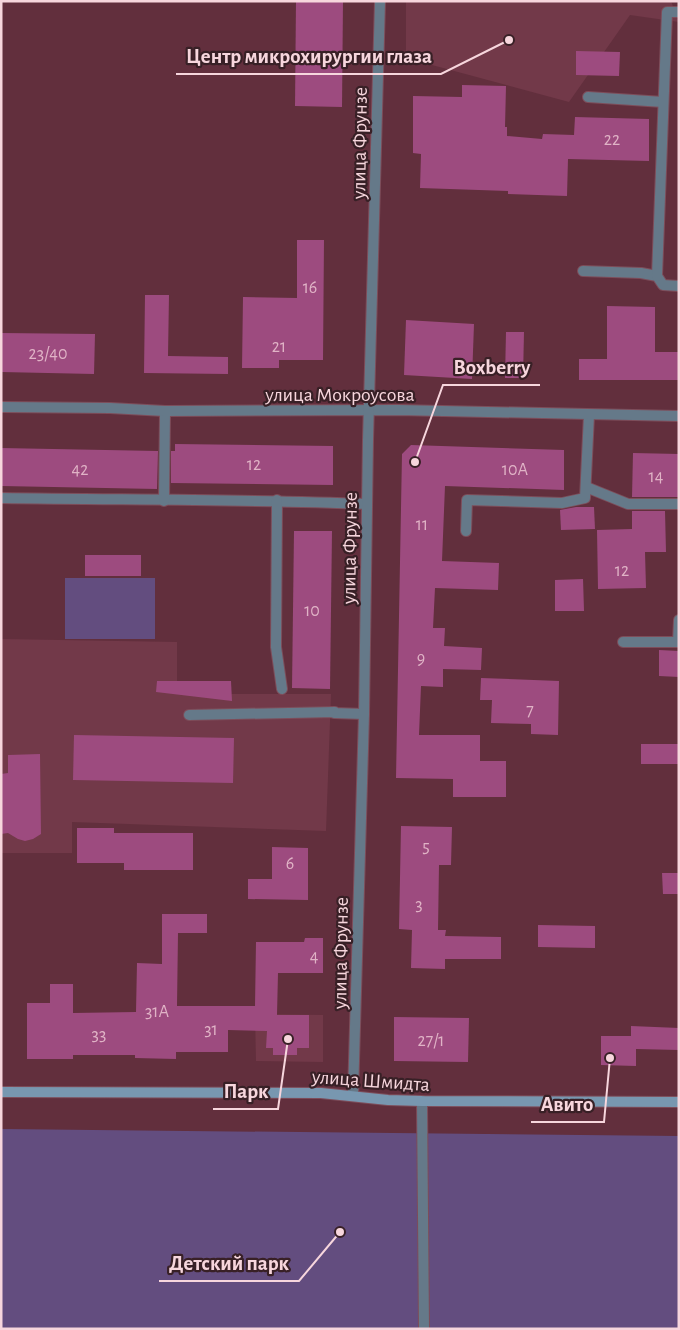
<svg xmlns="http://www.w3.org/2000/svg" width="680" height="1330" font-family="'Alegreya Sans',sans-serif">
<rect width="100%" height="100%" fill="#622f3d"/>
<!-- built -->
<g fill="#723949">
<path d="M406,1H671L679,22L630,15L569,102L406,58Z"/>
<path d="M1,639L177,642V694H331L326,831L72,822V853H1Z"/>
<path d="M255,1014L323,1015V1062L256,1061Z"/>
</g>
<!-- green -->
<g fill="#634d7f">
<rect x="65" y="578" width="90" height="61"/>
<path d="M1,1129L679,1136V1329H1Z"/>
</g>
<!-- building -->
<g fill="#9d4b7f">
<path d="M296,1H343L342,107L295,106Z"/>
<path d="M576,51L620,52L619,76L576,75Z"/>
<path d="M462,85L506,86L505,127H507V136L542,139L543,134L574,135L575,117L649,119V161L568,159L567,196L508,194V191L420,188L421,154L413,153V96L462,97Z"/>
<path d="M297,240H324L323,360H279V368H242L243,297L297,298Z"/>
<path d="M145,295H169L168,356L228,357V374L144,373Z"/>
<path d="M607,306L655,307V352H679V380H579V359H607Z"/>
<path d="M406,320L474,324L472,379L404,375Z"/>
<path d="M506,332H524L523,378H505Z"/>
<path d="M1,333L95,334L94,374L1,372Z"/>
<path d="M175,444L333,446V485L171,483V451H175Z"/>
<path d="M411,445L564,450V490L445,486L442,561L499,563L498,590L435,588L433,628H445L444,646L482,648L481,670L443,669V687L421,686L419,735H480V761H506V797H453V779L396,778L402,454Z"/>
<path d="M1,448L158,451L157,489L1,486Z"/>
<path d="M633,453L679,454V497H632Z"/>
<path d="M576,507H594L595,529L561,530L560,510Z"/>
<path d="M632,511H665L666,552H645L646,588L598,589L597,530L632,529Z"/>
<path d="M294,531H332L330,689L292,688Z"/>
<rect x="85" y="555" width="56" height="21"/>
<path d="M583,579L584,611H555V580Z"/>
<path d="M659,650L679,651V677L659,676Z"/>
<path d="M481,678L559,681L558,735L531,734V724L491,723L492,700H480Z"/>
<path d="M157,681H231L232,701L156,692Z"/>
<path d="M74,735L234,738L233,783L73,780Z"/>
<rect x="641" y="744" width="38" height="20"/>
<path d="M40,754L41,834L33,839L25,841L18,839L8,833L1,834V774L8,773V755Z"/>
<path d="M401,826L452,827L451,865H439L438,930H446L445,936L501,937V959H445V969L411,968L412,930L399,929Z"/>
<path d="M77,828H114V833H193V870H124V863H77Z"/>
<path d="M272,847L308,848V900L248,899V879H272Z"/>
<path d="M662,873H679V894H663Z"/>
<path d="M162,914H207V933H178L177,1006H255L256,942H304L305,938H323V973H278L277,1015H309V1048H297V1055H273V1048H266L267,1031L228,1030V1052H176V1059L135,1058V1055H73V1059H27V1003H50V984H73V1013L136,1012L137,963L162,964Z"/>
<path d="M538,925L595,926V948L538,947Z"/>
<path d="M394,1017L469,1018L468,1062L394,1061Z"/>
<path d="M631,1026L679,1028V1050L636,1049V1066L601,1065V1036H631Z"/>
</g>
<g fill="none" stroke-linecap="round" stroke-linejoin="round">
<!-- service casing -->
<g stroke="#7d4d5a" stroke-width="12">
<g id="service">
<path d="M588,97L663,102"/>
<path d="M583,271L641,273L657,276L663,285L679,286"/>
<path d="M657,276L667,12H679"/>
<path d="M586,487L628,504H679"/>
<path d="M1,498C123,500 245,499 367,504"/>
<path d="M277,500L276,647L282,689"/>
<path d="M164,501L165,411"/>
<path d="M466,531L467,500L562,503L585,498L589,415"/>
<path d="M623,642H678L679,620"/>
<path d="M189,715L335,712L334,713L364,714"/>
<path d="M422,1101L424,1329"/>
</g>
</g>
<!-- minor casing -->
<g stroke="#7d4d5a" stroke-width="12">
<g id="minor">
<path d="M1,407L110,408L165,411L398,410L679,416"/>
<path d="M353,1096L364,714L368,440L380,1"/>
</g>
</g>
<!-- secondary casing -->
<g stroke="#7d4d5a" stroke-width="12">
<path id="secondary" d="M1,1092L321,1093L388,1100L422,1101L679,1102"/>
</g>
<!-- service -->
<use href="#service" stroke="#657989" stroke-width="10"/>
<!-- minor -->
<use href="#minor" stroke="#657989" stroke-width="10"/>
<!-- secondary -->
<use href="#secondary" stroke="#7897b0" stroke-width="10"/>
</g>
<g text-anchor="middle" stroke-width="4.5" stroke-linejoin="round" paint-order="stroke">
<!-- number labels -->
<g font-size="18" fill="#e0b3c6">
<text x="612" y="145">22</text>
<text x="310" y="293">16</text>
<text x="279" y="352">21</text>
<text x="48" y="359">23/40</text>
<text x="254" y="470">12</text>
<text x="80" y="475">42</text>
<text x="515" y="475">10А</text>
<text x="656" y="482">14</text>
<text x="422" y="530">11</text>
<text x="622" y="576">12</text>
<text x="312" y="616">10</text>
<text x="421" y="664">9</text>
<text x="530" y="716">7</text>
<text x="426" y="852">5</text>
<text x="290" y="869">6</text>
<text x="419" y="910">3</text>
<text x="314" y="962">4</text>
<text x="157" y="1017">31А</text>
<text x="211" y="1035">31</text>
<text x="99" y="1040">33</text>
<text x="431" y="1046">27/1</text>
</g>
<!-- street labels -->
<g font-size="20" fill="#f7d6dd" stroke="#382026">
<text transform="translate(359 143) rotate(-89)" y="7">улица Фрунзе</text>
<text x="340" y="401">улица Мокроусова</text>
<text transform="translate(349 548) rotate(-89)" y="7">улица Фрунзе</text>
<text transform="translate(340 953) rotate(-89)" y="7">улица Фрунзе</text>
<text transform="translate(371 1080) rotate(4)" y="7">улица Шмидта</text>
</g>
</g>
<!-- callouts -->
<path fill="none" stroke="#f7d6dd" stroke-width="2" d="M509 40L441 74H176M415 462L443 385H540M288 1039L278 1109H213M610 1058L604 1122H531M340 1232L299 1281H159"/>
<g fill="#f7d6dd" stroke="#382026" stroke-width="2">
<circle cx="509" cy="40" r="5"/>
<circle cx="415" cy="462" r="5"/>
<circle cx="288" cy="1039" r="5"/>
<circle cx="610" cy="1058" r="5"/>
<circle cx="340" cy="1232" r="5"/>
</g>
<g font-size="21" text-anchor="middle" font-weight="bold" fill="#f7d6dd" stroke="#382026" stroke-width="4.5" stroke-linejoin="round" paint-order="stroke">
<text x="309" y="63">Центр микрохирургии глаза</text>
<text x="492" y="374">Boxberry</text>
<text x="246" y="1098">Парк</text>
<text x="567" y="1111">Авито</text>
<text x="229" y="1270">Детский парк</text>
</g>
<!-- border -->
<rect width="680" height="1330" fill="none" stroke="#f7d6dd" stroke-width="5"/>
</svg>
